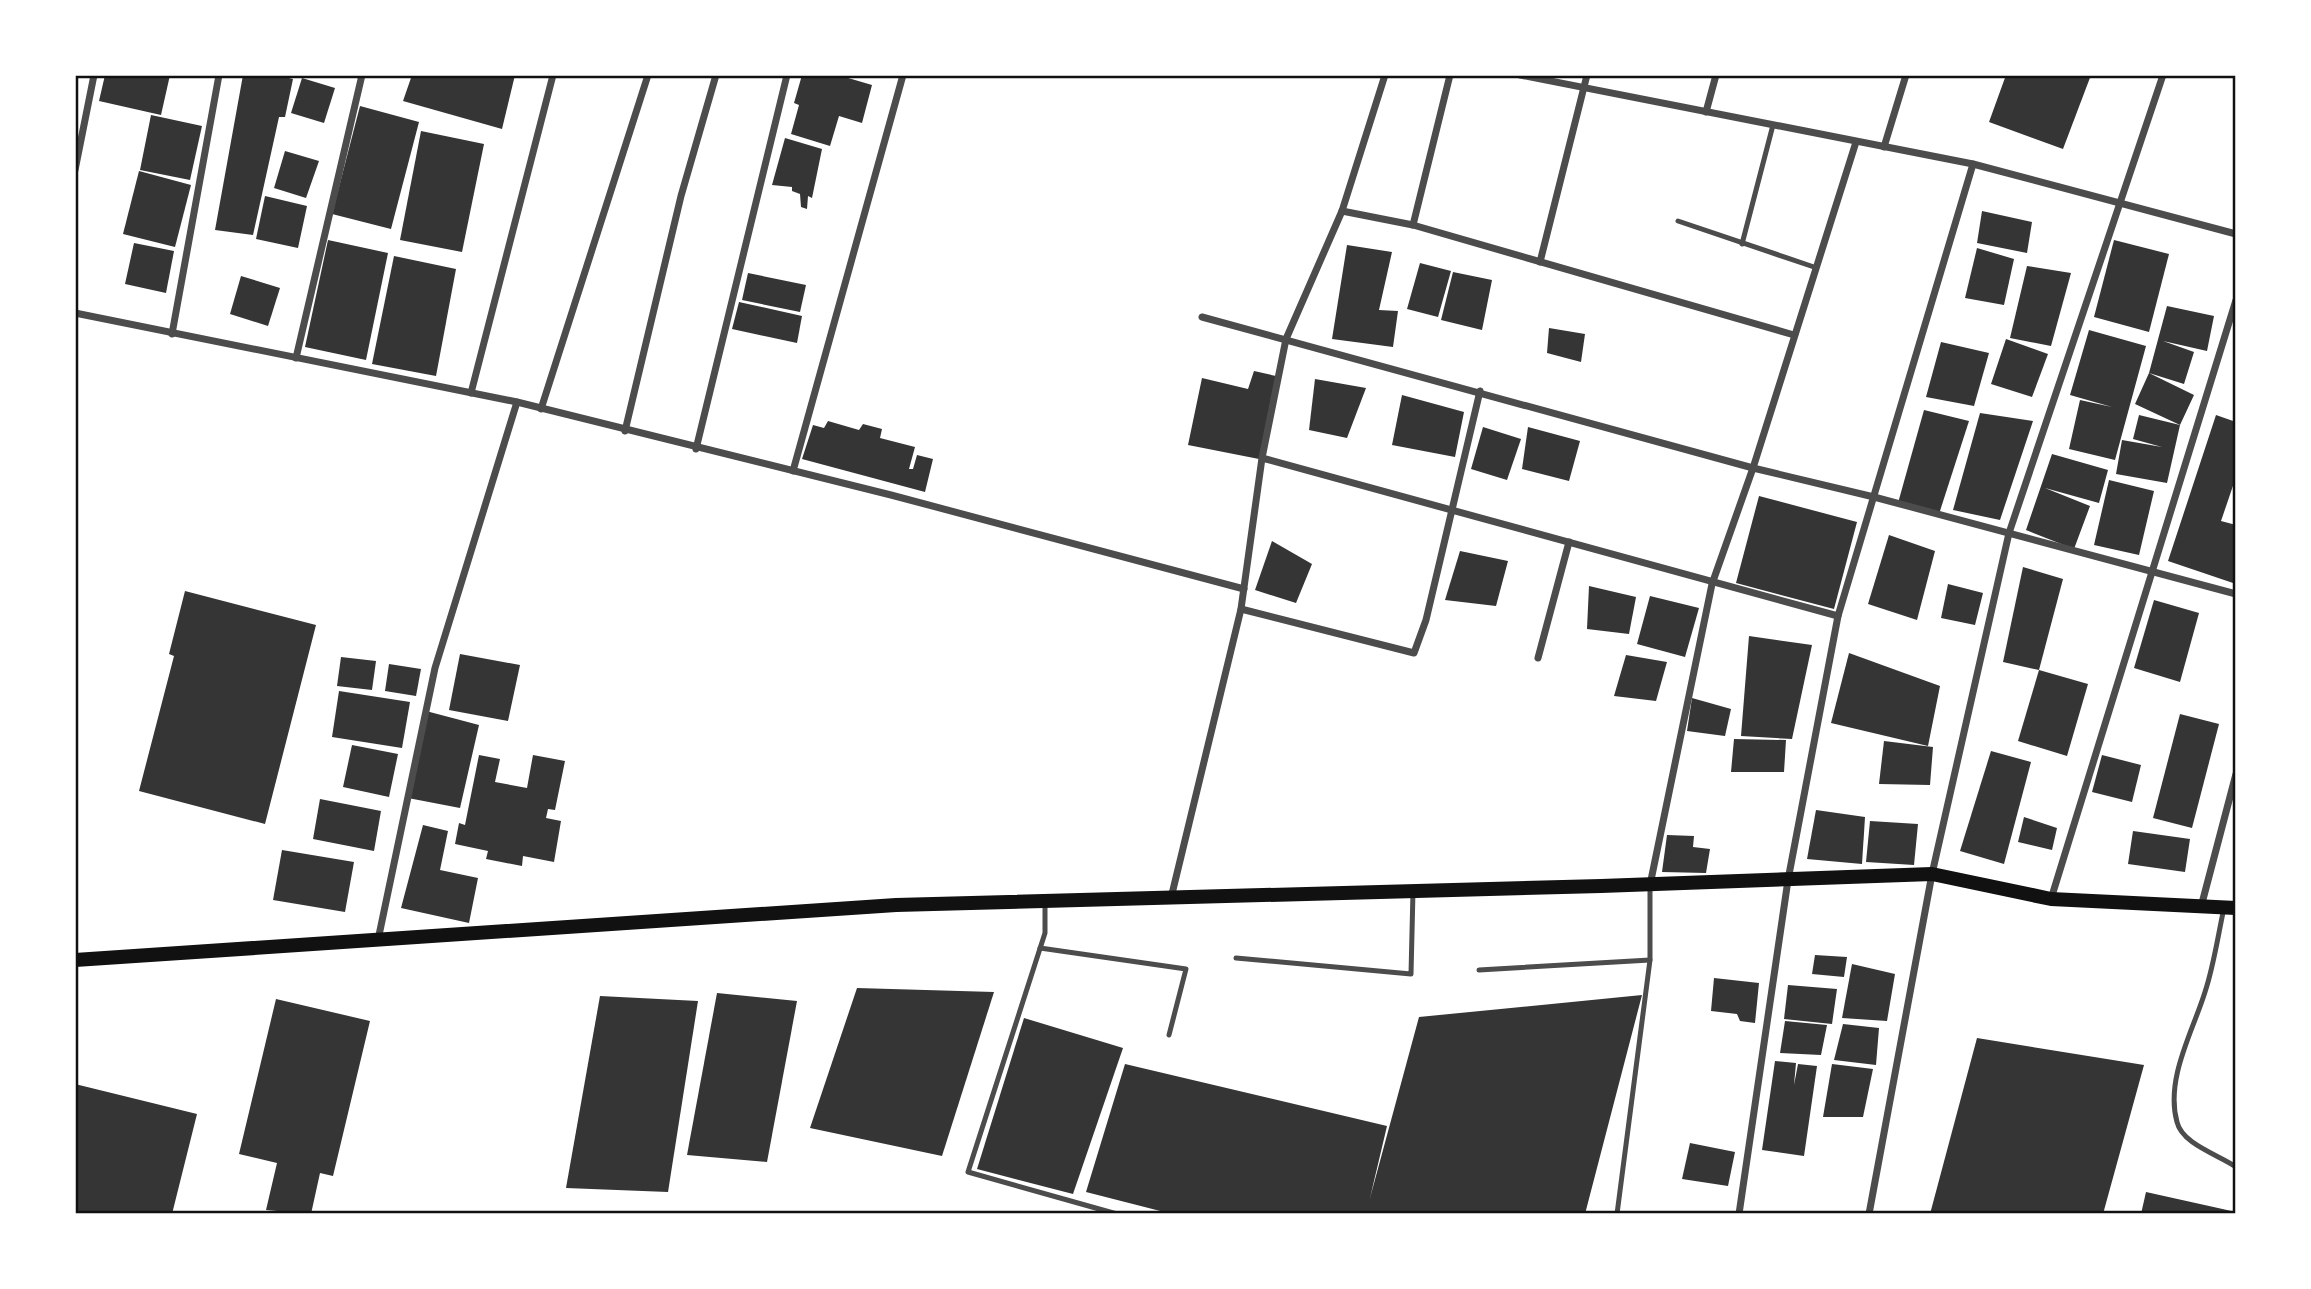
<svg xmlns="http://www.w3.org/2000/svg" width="2311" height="1289" font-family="'Archivo Narrow',sans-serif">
<rect width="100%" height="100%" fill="#fff"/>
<!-- building -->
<g fill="#353535">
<path d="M105,75H170L161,115L99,101Z"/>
<path d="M243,75H277L293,79L285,117H279L253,235L215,230Z"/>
<path d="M412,75H515L502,129L403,101Z"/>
<path d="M802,75H838L872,85L862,123L839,116L830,146L791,134L799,105L794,103Z"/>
<path d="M2006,75H2091L2063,149L1989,122Z"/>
<path d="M302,78L335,88L324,123L291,113Z"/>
<path d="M360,106L419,122L391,229L332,214Z"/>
<path d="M151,115L202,126L190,180L140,170Z"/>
<path d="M421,131L484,144L462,252L400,240Z"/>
<path d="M785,138L822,149L812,198L808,196L807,209L801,207L800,194L792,191V187L772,185Z"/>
<path d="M285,151L319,161L306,198L274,188Z"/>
<path d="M139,171L191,185L175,247L123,234Z"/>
<path d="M265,196L307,206L298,248L256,239Z"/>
<path d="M1982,211L2032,222L2027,253L1977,243Z"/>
<path d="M328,240L388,253L366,360L305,347Z"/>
<path d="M2114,240L2169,254L2149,332L2094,317Z"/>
<path d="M134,243L174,251L166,293L125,284Z"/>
<path d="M1347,245L1392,252L1379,310L1398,311L1393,347L1332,339Z"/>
<path d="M1977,248L2014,259L2004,305L1965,298Z"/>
<path d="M394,256L456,269L436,376L372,364Z"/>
<path d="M1420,263L1451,271L1438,317L1407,309Z"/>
<path d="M2027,266L2071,273L2051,346L2010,338Z"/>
<path d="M1453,272L1492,280L1482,330L1441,320Z"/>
<path d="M748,273L806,285L800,312L742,300Z"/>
<path d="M241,276L280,288L268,326L230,314Z"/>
<path d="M739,302L802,316L797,343L732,329Z"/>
<path d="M2167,306L2214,316L2207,351L2163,341L2194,352L2184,384L2149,373L2194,395L2180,425L2135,404L2149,373Z"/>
<path d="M1549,328L1585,334L1581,362L1547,353Z"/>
<path d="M2089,330L2146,346L2115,460L2069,449L2080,400L2112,407L2070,395Z"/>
<path d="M2006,339L2048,354L2032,397L1991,384Z"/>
<path d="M1941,342L1989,353L1974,406L1926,397Z"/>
<path d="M1254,371L1276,376L1259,459L1188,445L1202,378L1248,389Z"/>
<path d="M1315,379L1366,388L1347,438L1309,430Z"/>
<path d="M1402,395L1464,412L1455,457L1392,445Z"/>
<path d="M1924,410L1969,421L1939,514L1898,503Z"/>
<path d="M1980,413L2033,421L2000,520L1953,510Z"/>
<path d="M2139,415L2180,425L2167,483L2116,474L2122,440L2162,447L2133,439Z"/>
<path d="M2216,415L2236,422V477L2221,521L2236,525V584L2168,561Z"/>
<path d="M828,421L859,430L863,424L882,429L880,438L915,447L909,469H913L917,455L933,459L925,492L802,459L813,425L824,428Z"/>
<path d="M1483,427L1521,439L1507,480L1471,469Z"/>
<path d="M1528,427L1580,441L1569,481L1522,469Z"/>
<path d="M2052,454L2108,470L2099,503L2045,488L2090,506L2074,549L2026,530Z"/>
<path d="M2109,480L2154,491L2139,555L2094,545Z"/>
<path d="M1759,496L1857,522L1834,609L1736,583Z"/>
<path d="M1889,535L1935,551L1917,620L1868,604Z"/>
<path d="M1272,541L1312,564L1296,603L1255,590Z"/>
<path d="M1460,551L1508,561L1496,606L1445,600Z"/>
<path d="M2023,567L2063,579L2039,670L2003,662Z"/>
<path d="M1948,584L1983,593L1975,625L1941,618Z"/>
<path d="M1589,586L1636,597L1629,634L1587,629Z"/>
<path d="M185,591L316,625L265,824L139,791L174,656L169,654Z"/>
<path d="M1650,596L1699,608L1685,657L1637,644Z"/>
<path d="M2154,600L2199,613L2180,682L2134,668Z"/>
<path d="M1749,636L1812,645L1792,739L1741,736Z"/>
<path d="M1849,653L1940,686L1928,746L1831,723Z"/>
<path d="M460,654L520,665L508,721L449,710Z"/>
<path d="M1626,655L1667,662L1656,701L1614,696Z"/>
<path d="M341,657L376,661L372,690L337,686Z"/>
<path d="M389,664L421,669L416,696L385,691Z"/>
<path d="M2039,670L2088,684L2067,756L2018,741Z"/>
<path d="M339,691L410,702L402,748L332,737Z"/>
<path d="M1692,698L1731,709L1725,736L1687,731Z"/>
<path d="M426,711L479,725L460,808L408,798Z"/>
<path d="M2180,714L2219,724L2192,828L2153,818Z"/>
<path d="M1734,739L1786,740L1784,772H1731Z"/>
<path d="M1884,741L1933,747L1930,785L1879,784Z"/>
<path d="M352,745L398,754L389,797L343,787Z"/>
<path d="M1991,751L2031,762L2004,864L1960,851Z"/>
<path d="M479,755L500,759L495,782L527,788L533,755L565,761L555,810L548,809L546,818L561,821L554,862L523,856L522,866L486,859L488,851L455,844L459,823L465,825Z"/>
<path d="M2102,755L2141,765L2132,802L2092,792Z"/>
<path d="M320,799L381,811L374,851L313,839Z"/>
<path d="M1816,810L1865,817L1862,864L1807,859Z"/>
<path d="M2024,817L2057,828L2052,850L2018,842Z"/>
<path d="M1870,821L1918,824L1914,865L1866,862Z"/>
<path d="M423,825L448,831L440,870L478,878L469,923L401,908Z"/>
<path d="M2133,831L2190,839L2185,872L2128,864Z"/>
<path d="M1667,835L1694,836L1693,847L1710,849L1706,873L1662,872Z"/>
<path d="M282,850L354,862L345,912L273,900Z"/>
<path d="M1815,955L1847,957L1844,977L1812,974Z"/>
<path d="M1852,964L1895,974L1887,1021L1842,1018Z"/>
<path d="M1714,978L1759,983L1755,1023L1740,1021L1737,1014L1711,1011Z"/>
<path d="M1788,985L1837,989L1832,1024L1784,1019Z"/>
<path d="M857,988L994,992L942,1156L810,1128Z"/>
<path d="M717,993L797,1001L767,1162L687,1155Z"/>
<path d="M1642,995L1585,1214H1172L1086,1192L1125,1064L1387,1126L1370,1198L1419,1017Z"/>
<path d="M600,996L698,1001L668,1192L566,1188Z"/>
<path d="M276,999L370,1021L333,1176L320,1173L311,1214L266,1210L277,1163L239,1154Z"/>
<path d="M1024,1018L1123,1048L1073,1194L977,1169Z"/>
<path d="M1785,1021L1827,1025L1821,1055L1780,1053Z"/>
<path d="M1843,1024L1879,1028L1876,1065L1834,1060Z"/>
<path d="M1977,1038L2144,1065L2103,1214H1930Z"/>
<path d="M1775,1061L1796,1063L1794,1085L1798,1064L1817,1066L1804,1156L1762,1150Z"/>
<path d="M1832,1064L1873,1069L1863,1117H1823Z"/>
<path d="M75,1084L197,1114L172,1214H75Z"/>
<path d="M1690,1143L1735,1152L1728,1186L1682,1179Z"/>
<path d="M2146,1192L2236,1212V1214H2141Z"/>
</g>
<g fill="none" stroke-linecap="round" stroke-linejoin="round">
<!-- service -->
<g stroke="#4c4c4c" stroke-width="5">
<path d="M1678,221L1814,267"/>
<path d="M1742,244L1773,125"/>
<path d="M1045,904V933L968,1172L1117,1214"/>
<path d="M2224,908C2218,935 2214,965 2205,992C2193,1031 2165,1079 2177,1122C2182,1144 2219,1155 2236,1167"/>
<path d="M1040,948L1186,969L1169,1035"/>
<path d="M1236,958L1411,974L1413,891"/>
<path d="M1479,970L1650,960"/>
<path d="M1617,1214L1650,960V887"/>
</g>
<!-- minor -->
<g stroke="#4c4c4c" stroke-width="7">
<path d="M1520,75L1973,164L2236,234"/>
<path d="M1706,112L1716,75"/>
<path d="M1884,147L1906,75"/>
<path d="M75,170L94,75"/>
<path d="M1342,211L1413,225L1794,335"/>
<path d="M1413,225L1450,75"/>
<path d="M1540,262L1587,75"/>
<path d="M75,313L517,402L891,495L1244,589"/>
<path d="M1202,317L1753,468L1874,497L2236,594"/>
<path d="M172,334L219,75"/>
<path d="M296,358L362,75"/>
<path d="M471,393L553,75"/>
<path d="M541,409L648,75"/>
<path d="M625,431L681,196L716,75"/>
<path d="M696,449L787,75"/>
<path d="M1262,458L1838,616"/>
<path d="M793,471L903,75"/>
<path d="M1241,609L1414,653L1426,620L1480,391"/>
<path d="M1538,658L1569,542"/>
<path d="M1650,885L1712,584L1753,468L1856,142"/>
<path d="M1171,898L1241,609L1262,458L1286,339L1342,211L1385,75"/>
<path d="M2051,899L2236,300"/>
<path d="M2201,907L2236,774"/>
<path d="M378,940L435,668L517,402"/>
<path d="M1739,1214L1788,880L1838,616L1973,164"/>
<path d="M1869,1214L1932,874L2009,533L2163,75"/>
</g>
<!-- secondary -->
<path stroke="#111" stroke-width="14" d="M75,960L896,905L1601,886L1932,874L2051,899L2236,908"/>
</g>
<!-- border -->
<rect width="2311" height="1289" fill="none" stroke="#ffffff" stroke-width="154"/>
<rect x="77" y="77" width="2157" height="1135" fill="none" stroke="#111" stroke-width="2.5"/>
</svg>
